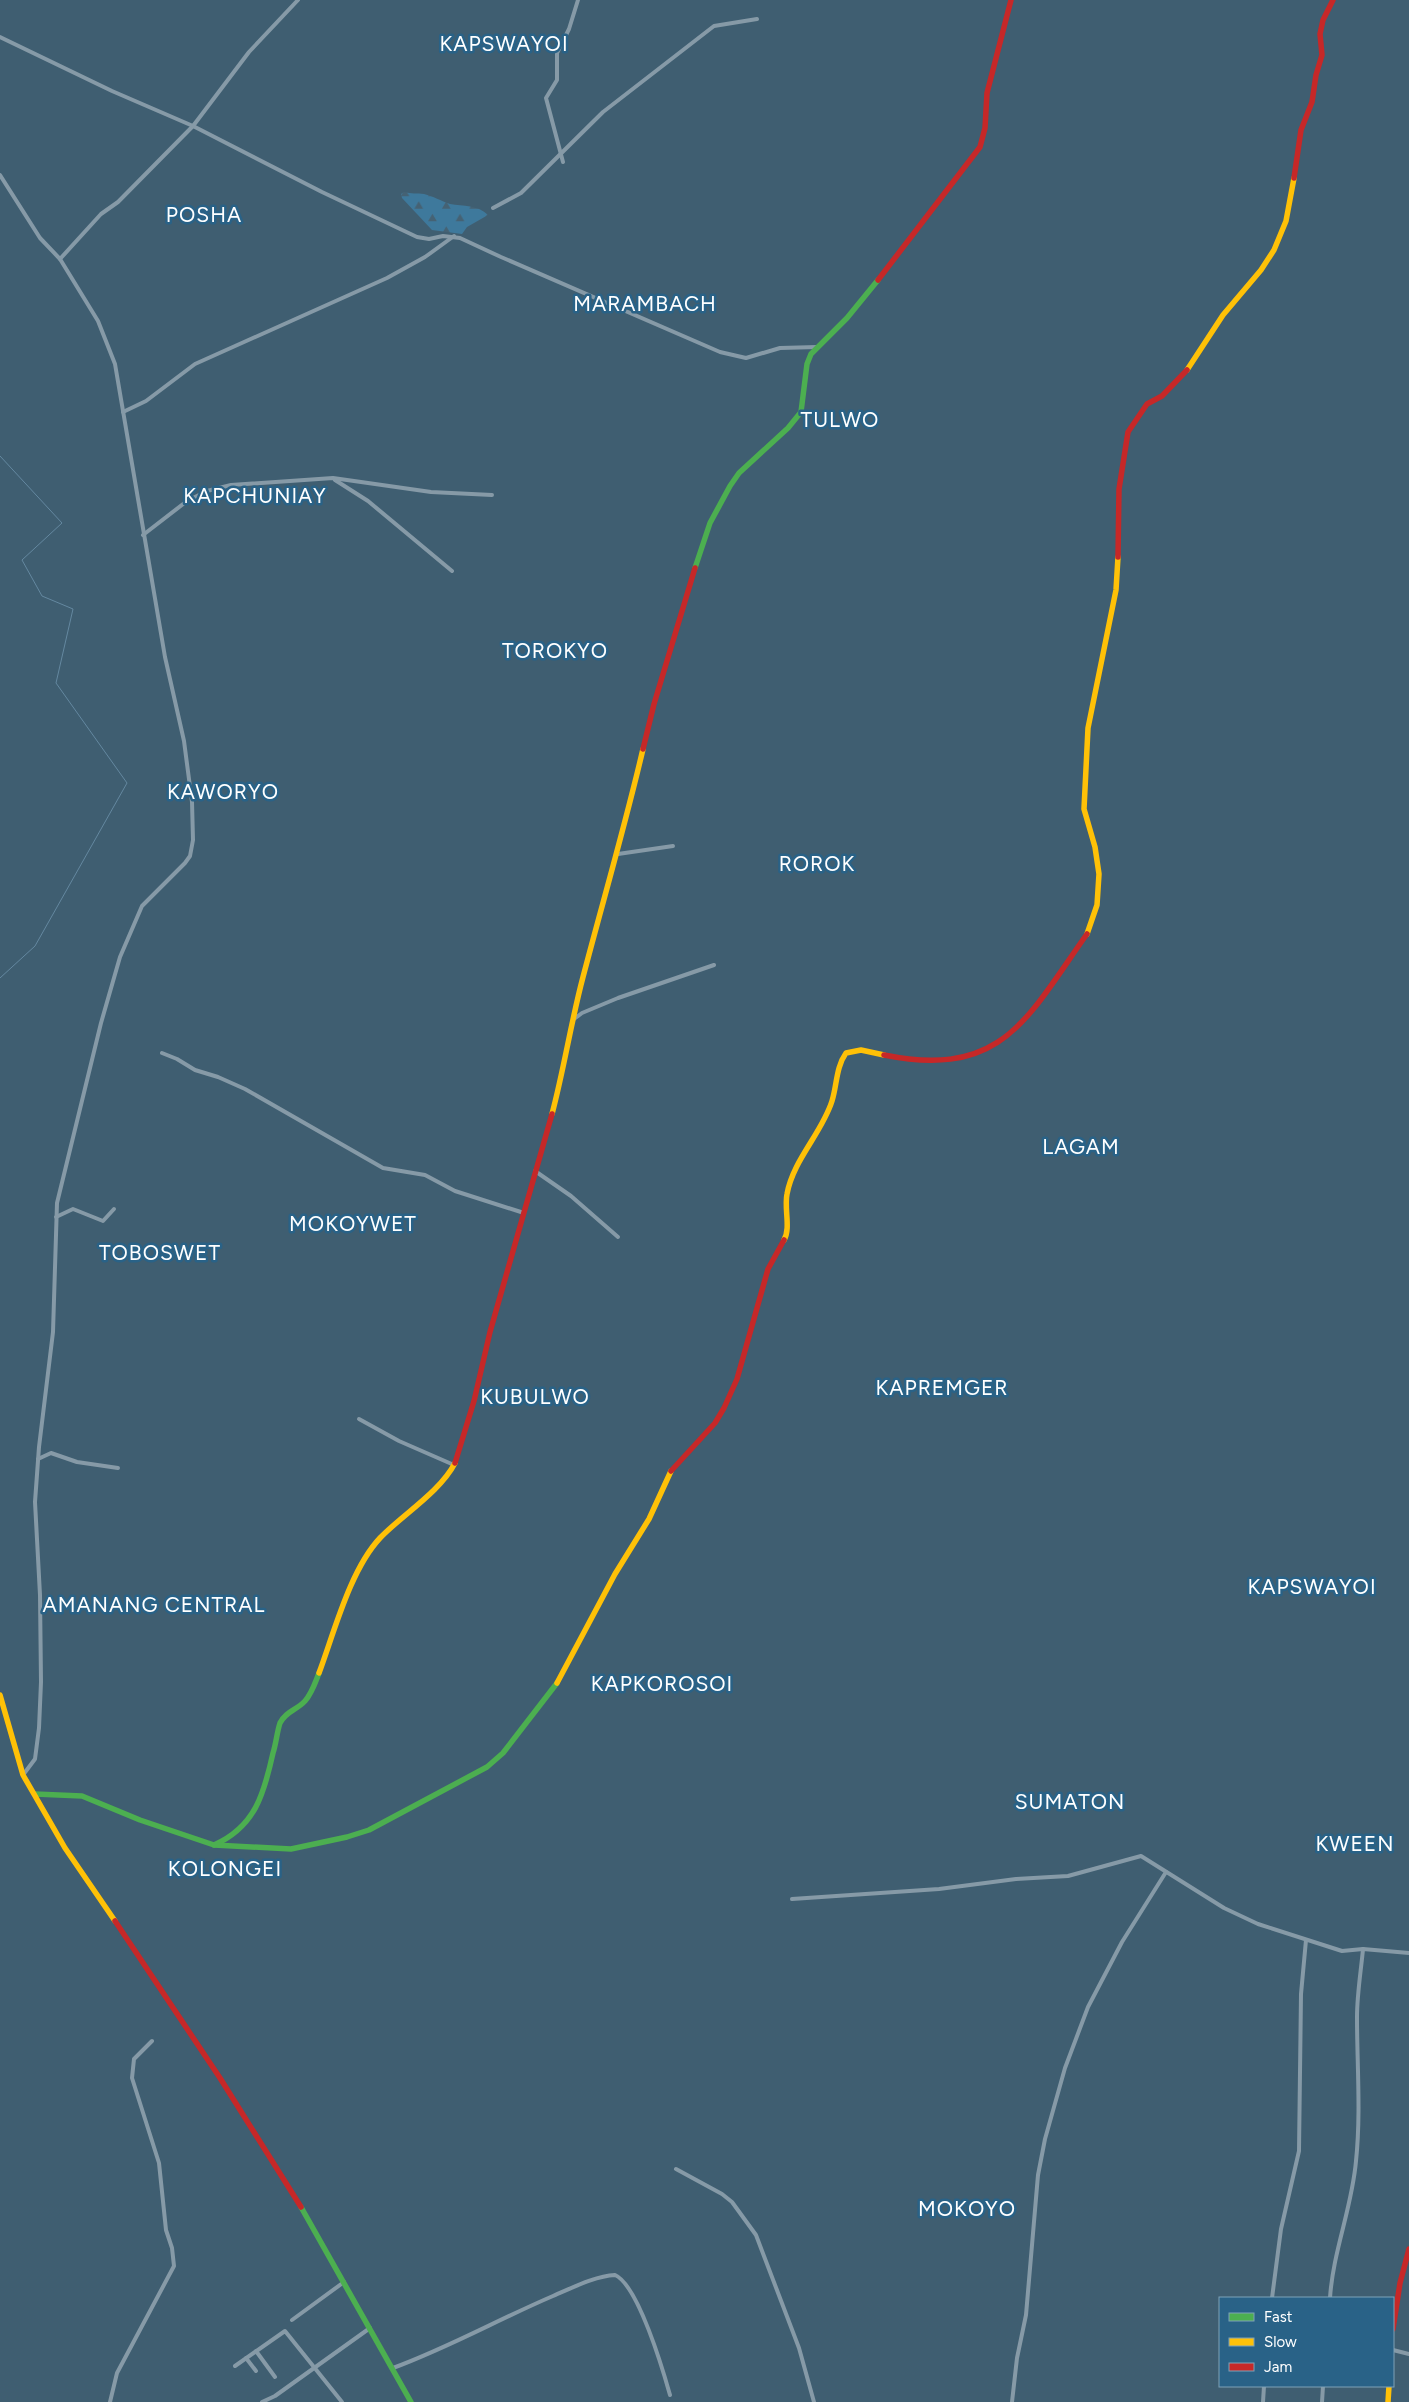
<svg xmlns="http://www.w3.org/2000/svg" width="1409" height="2402" font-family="Figtree,sans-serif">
<defs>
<pattern id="forest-firs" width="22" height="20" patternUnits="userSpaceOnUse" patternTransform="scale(1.25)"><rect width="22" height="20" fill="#3e799c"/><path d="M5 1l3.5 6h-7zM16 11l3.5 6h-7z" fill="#456274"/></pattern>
</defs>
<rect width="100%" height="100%" fill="#3f5e71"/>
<!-- forest -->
<path fill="url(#forest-firs)" d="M404,192C411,194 417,193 424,194C433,196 441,201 450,204C463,206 478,205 488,215L467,227L462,234L432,230L402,198L401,194Z"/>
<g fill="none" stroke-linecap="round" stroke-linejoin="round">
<!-- stream -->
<path stroke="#6488a0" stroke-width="1" d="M0,456L62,523L22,560L42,596L73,609L56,683L127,783L35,946L0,978"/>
<!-- street -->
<g stroke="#869aa7" stroke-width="4">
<path d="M0,37L112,91L193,126L322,192L417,237L429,239L443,236L460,238L501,257L720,352L746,358L780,348L817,347"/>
<path d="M563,162L546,98L557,80V53L569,29L578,0"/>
<path d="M0,175L40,238L60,259L98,321L115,364L165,657L184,741L192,802L193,840L190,856L185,863L142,906L120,957L101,1023L57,1203L53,1332L39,1447L35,1502L40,1595L41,1682L39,1728L35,1759L23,1775"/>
<path d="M493,208L521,193L603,112L714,26L757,19"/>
<path d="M60,259L101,214L118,202L193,126L249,52L298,0"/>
<path d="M123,412L146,401L195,364L387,278L425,257L454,236"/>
<path d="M335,480L368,501L452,571"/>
<path d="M143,535L187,501L207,491L231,485L333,478L431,492L492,495"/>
<path d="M618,854L673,846"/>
<path d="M574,1019L582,1013L618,998L714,965"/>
<path d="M162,1053L177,1059L195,1070L218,1077L245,1089L383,1168L425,1175L455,1191L524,1213"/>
<path d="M535,1171L571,1196L618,1237"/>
<path d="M56,1217L73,1209L103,1221L114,1209"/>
<path d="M359,1419L399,1441L454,1465"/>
<path d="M38,1459L51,1453L77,1462L118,1468"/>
<path d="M792,1899L939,1889L1016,1879L1068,1876L1141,1856L1224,1908L1258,1924L1342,1951L1363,1949L1409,1953"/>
<path d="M676,2169L722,2194L732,2202L756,2235L799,2348L814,2402"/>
<path d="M1272,2298L1281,2229L1299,2151L1301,1994L1306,1940"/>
<path d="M1330,2298C1333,2251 1352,2208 1356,2161C1361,2113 1357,2065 1357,2017C1357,1994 1361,1971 1363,1949"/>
<path d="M292,2320L344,2282"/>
<path d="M1393,2350L1409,2354"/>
<path d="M256,2351L275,2377"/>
<path d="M246,2358L256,2371"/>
<path d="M235,2366L285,2331L342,2402"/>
<path d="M393,2368C448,2348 499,2319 553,2296C572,2288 595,2276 615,2275C638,2285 663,2370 670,2395"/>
<path d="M110,2402L117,2373L174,2266L172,2248L166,2230L159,2163L132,2078L134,2059L152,2041"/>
<path d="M262,2402L275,2396L370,2328"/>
<path d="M1012,2402L1017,2358L1026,2315L1038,2175L1045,2139L1065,2068L1088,2007L1122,1942L1166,1872"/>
<path d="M1263,2402L1264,2386"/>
<path d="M1322,2402L1323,2386"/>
</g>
<!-- fast -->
<g stroke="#4caf50" stroke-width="5.5">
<path d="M695,568L710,523L730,486L739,473L788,428L801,412L807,364L811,354L847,318L878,280"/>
<path d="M35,1794L82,1796L140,1820L214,1845C255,1827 264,1794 273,1753C276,1744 277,1732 280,1723C286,1711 297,1710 305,1701C312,1693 315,1683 319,1673"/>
<path d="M214,1845L291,1849L347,1837L369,1830L487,1767L503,1753L557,1683"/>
<path d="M301,2207L411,2402"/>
</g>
<!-- slow -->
<g stroke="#ffc107" stroke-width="5.5">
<path d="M1187,370L1223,315L1261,270L1274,250L1286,221L1294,178"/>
<path d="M1087,934L1097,905L1099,874L1095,847L1084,809L1088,728L1116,590L1118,557"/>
<path d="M552,1114C564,1069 571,1022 583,977C603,901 625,826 643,749"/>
<path d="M784,1240C791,1228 784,1209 787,1194C793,1160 822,1133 832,1101C837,1085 836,1067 846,1053L861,1050L884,1055"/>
<path d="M319,1673C334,1633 350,1570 380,1538C402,1515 440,1492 455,1463"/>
<path d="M557,1683L615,1574L649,1519L671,1471"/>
<path d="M0,1695L23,1775L65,1848L115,1921"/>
<path d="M1388,2402L1389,2386"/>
</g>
<!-- jam -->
<g stroke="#c62828" stroke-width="5.5">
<path d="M1294,178L1301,130L1312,102L1316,75L1322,55L1320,34L1323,20L1333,0"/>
<path d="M878,280L980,147L985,128L987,93L1011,0"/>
<path d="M1118,557L1119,489L1128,432L1147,404L1162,396L1187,370"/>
<path d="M643,749L654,704L695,568"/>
<path d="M884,1055C1003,1079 1027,1018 1087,934"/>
<path d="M455,1463L474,1401L490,1332L552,1114"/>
<path d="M671,1471L715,1423L724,1408L737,1379L768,1269L784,1240"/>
<path d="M115,1921L220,2078L301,2207"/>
<path d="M1393,2329L1400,2283L1409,2249"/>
</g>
</g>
<g text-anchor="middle" stroke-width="5" stroke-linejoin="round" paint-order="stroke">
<!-- quarter labels -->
<g font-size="21" letter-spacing="1" fill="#fff" stroke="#296287">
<text x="504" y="51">KAPSWAYOI</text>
<text x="204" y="222">POSHA</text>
<text x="645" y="311">MARAMBACH</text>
<text x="840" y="427">TULWO</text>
<text x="255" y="503">KAPCHUNIAY</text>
<text x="555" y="658">TOROKYO</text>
<text x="223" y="799">KAWORYO</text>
<text x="817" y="871">ROROK</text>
<text x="1081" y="1154">LAGAM</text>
<text x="353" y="1231">MOKOYWET</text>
<text x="160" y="1260">TOBOSWET</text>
<text x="942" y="1395">KAPREMGER</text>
<text x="535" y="1404">KUBULWO</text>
<text x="1312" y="1594">KAPSWAYOI</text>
<text x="154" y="1612">AMANANG CENTRAL</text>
<text x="662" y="1691">KAPKOROSOI</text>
<text x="1070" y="1809">SUMATON</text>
<text x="1355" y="1851">KWEEN</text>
<text x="225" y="1876">KOLONGEI</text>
<text x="967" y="2216">MOKOYO</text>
</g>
</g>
<!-- legend -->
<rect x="1219" y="2297" width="175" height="90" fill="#296287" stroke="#7fa1b7"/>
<rect x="1229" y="2313" width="25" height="8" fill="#4caf50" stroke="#7fa1b7"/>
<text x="1264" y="2322" font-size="15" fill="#ffffff">Fast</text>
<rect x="1229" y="2338" width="25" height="8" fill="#ffc107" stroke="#7fa1b7"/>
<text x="1264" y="2347" font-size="15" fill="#ffffff">Slow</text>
<rect x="1229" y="2363" width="25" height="8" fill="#c62828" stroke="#7fa1b7"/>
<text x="1264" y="2372" font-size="15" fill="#ffffff">Jam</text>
</svg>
